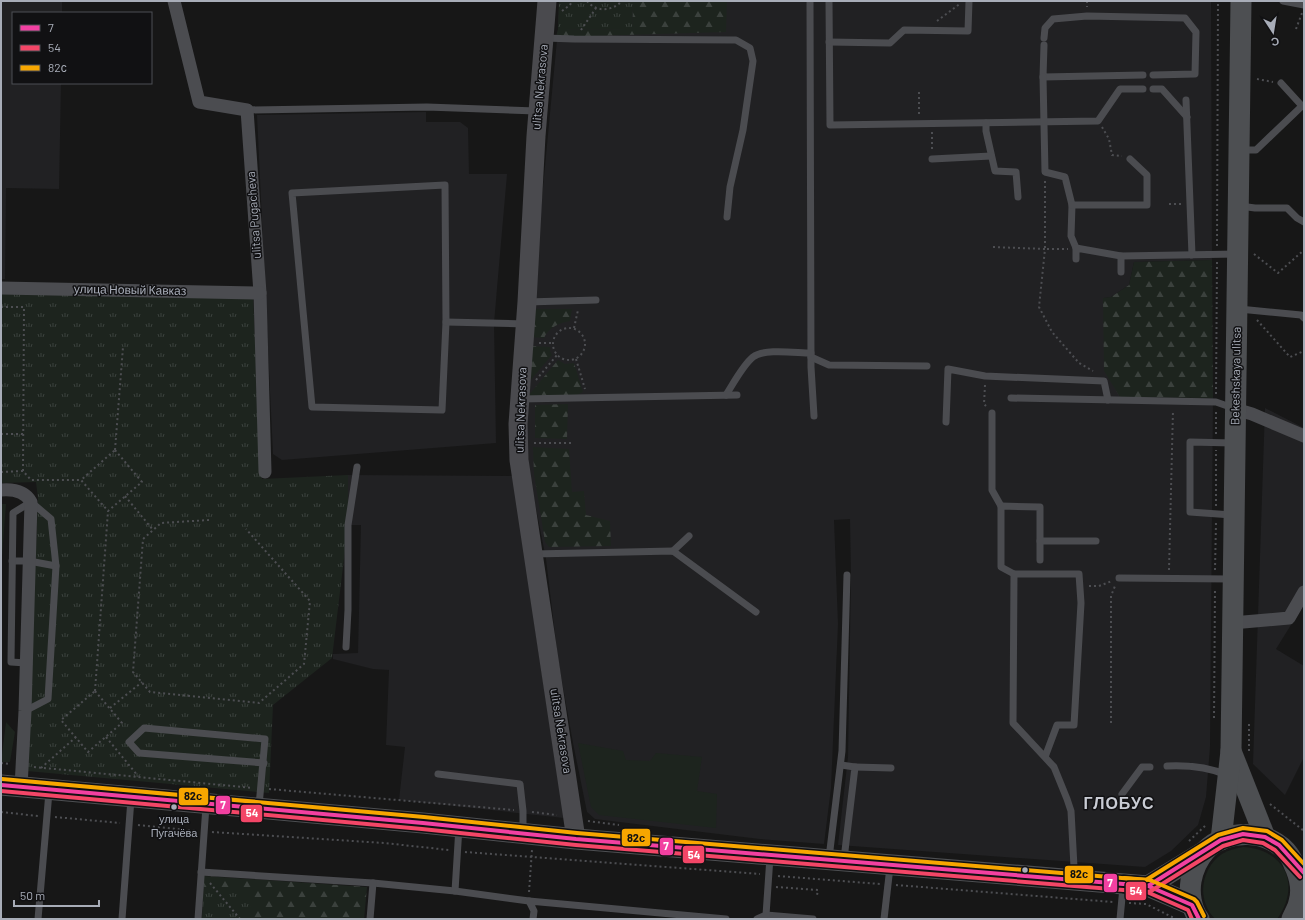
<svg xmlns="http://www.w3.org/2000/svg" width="1305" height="920" font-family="Barlow,sans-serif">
<defs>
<pattern id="forest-firs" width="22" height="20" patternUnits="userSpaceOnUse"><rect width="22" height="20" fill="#1d241e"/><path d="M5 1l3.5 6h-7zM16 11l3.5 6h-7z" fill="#3b413d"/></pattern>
<pattern id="park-tufts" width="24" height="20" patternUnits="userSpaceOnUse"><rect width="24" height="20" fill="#1d241e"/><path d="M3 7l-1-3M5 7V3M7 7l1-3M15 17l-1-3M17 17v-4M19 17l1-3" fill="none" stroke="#3b413d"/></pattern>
</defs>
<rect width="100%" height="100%" fill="#171717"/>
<!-- built -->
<g fill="#212123">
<path d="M1,1H62V13H13V83H61L59,189L6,188L5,279H1Z"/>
<path d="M559,1H1211L1212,260L1134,262L1129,285L1111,297L1104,298L1120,397L1213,398L1210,747L1206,797L1198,825L1171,851L1145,867L838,845L848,757L851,576L850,519L834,520L838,624L831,788L824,844L760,839L595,819L587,812L573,743L558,659L546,559L529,473L524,388L558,29Z"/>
<path d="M426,112V122H460L468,128L469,174H507L494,323L496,443L282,460L273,454L257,115Z"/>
<path d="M1265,408L1304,428V604L1276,649L1304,666V757L1285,795L1253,764Z"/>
<path d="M348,475L514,476L536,635L564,818L399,800L405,747L386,745L389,670L373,669L333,659V654L358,653L361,525H348Z"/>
</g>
<!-- grass -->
<g fill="#1d241e">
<path d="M1,504H6L1,570Z"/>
<path d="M6,722L15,732L10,762H1Z"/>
<path d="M578,743L623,751L626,760L650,761L656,753L702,757L697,791L717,794L716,828L599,815L591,807Z"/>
<path d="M1243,847C1284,849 1302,885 1277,919H1215C1196,900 1201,868 1222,854C1229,850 1236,848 1243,847Z"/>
</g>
<!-- forest -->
<g fill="url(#forest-firs)">
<path d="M633,1H727L726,32L556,37L558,29L632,30Z"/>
<path d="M1212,260L1213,398L1120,397L1104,371L1103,298L1111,297L1129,285L1134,262Z"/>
<path d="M532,309H572L570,321C559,323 548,328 544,338L530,337Z"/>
<path d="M529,346L550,347V351L552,355L524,388Z"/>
<path d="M558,360L565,364L574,363L583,392L577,395L528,396Z"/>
<path d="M568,404L567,439L535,438V405Z"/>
<path d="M533,447L569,449L572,492L584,491L586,515L610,521L611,546L549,547L545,542L534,474Z"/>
<path d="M204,876L367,887L364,919H202Z"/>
</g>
<!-- park -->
<g fill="url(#park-tufts)">
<path d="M559,1H633L632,30L558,29Z"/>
<path d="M1,290L253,297L262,479L348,475V525L332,658L273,705L269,793L27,771L38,498L36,482L1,483Z"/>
<path d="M205,887L252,892L250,919H202Z"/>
</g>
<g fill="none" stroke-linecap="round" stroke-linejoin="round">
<!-- path -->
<g stroke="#4d4e52" stroke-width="2" stroke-dasharray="2 3" stroke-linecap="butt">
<path d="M587,1C597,13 612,11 622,1"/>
<path d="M1087,1V7"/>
<path d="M562,11L570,5L572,1"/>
<path d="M937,21L961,3"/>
<path d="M1296,29L1302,13"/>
<path d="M581,30L596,8"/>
<path d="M1257,79L1273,82"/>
<path d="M919,114V90"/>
<path d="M1102,127L1109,139L1112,155L1122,156"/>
<path d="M932,132V151"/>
<path d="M1045,181V249H1068"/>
<path d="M1169,204H1182"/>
<path d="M1217,246L1218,1"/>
<path d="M993,247L1045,249L1039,307L1052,332L1079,363L1093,371"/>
<path d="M1254,254L1278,273L1304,250"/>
<path d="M1,307H24L23,471"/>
<path d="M1257,320L1290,357L1304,351"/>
<circle cx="569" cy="344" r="16"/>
<path d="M574,328L578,310"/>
<path d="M539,343H553"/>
<path d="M576,359L585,389"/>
<path d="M536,380L557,355"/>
<path d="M985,385L984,404L986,406"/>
<path d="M1216,394L1217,262"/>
<path d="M1,434H23"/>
<path d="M1216,434V412"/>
<path d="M534,443H571"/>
<path d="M115,450L142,482L108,511L81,480Z"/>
<path d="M115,450L123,347"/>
<path d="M1,472L23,471L31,480H81"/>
<path d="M125,496L153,530"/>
<path d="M1216,506V450"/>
<path d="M209,520L161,523L143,539L133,672L150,692L259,703L304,664L310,601L246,529"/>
<path d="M1169,570L1173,410"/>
<path d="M1215,570L1216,522"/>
<path d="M1089,586H1099L1112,581"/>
<path d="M95,691L108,511"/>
<path d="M95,691L122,723L88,752L61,720Z"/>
<path d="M110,708L142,682"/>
<path d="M1214,718L1215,588"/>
<path d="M1111,723V596L1115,586"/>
<path d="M1249,724V752"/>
<path d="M106,737L138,776"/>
<path d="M1,763L10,764"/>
<path d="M34,767L253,788"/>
<path d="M41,768L76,737"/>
<path d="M269,789L514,810"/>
<path d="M1270,804L1304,831"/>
<path d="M1,812L38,816"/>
<path d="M532,812L557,815"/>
<path d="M55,817L120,823"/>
<path d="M588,821L619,825"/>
<path d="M138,825L196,831"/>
<path d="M212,832L384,843L449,850"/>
<path d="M1189,841L1206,825"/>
<path d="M465,852L760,874"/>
<path d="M778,876L880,884"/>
<path d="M210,883L240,919"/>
<path d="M896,885L1113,902"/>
<path d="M776,887L818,890L817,895"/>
<path d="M529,892L532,850"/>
<path d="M1129,903L1146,904L1176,919"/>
</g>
<!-- service -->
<g stroke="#4b4c50" stroke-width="7">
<path d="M810,1L811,367L814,416"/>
<path d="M829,1L830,125L1098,121L1120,89H1143"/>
<path d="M1283,1L1304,5"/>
<path d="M545,38L574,39L736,40L750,48L753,61L743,130L730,187L727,217"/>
<path d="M1044,38L1045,28L1053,19L1087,16L1185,18L1196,32L1195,74L1153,75"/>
<path d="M829,42L890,43L904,30L968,31L969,1"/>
<path d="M1044,45L1043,77L1143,75"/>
<path d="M1043,77L1045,172L1065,177L1072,205L1071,236L1076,248"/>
<path d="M1281,83L1302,106"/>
<path d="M1153,89H1162L1187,117"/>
<path d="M1186,100L1192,255"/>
<path d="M247,110L427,107L536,111"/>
<path d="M986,123V131L995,171L1016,172L1018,197"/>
<path d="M1241,150H1256L1302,106H1304"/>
<path d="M932,159L991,156"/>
<path d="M445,185L446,322L442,410L312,407L292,193Z"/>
<path d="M1072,205H1147V175L1130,159"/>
<path d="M1240,206L1255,208H1287L1297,218L1304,222"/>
<path d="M1121,256V272"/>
<path d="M1076,259V248L1121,256L1237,254"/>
<path d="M527,302L596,300"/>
<path d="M1239,309L1301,315L1304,318"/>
<path d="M446,322L525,324"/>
<path d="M811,357L829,365L927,366"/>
<path d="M726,395C733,384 743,365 753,357C765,348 796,353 811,353"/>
<path d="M1011,398L1216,402L1233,408"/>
<path d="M520,399L737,395"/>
<path d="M992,413V490L1001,506"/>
<path d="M946,422L948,369L985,376L1104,381L1108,400"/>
<path d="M1232,515L1190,512V442L1233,443"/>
<path d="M1040,541H1096"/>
<path d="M673,551L689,536"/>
<path d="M534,554L673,551L756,612"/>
<path d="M12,561H29L56,566"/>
<path d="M1014,574L1001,567V506L1040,507V560"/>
<path d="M1119,578L1231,579"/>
<path d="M346,647L348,610V525L357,467"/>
<path d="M25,711L48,699L56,566L51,519L31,502L13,513L11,662L26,663"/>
<path d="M1045,757L1057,725H1074L1081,603L1079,574H1014L1013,723L1054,767L1067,799L1071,811L1074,867L1073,878"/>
<path d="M841,765L855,767L844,859"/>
<path d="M1167,766C1188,765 1208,767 1227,775"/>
<path d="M855,767L891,768"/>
<path d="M438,774L520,784L523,811V832"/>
<path d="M1122,794L1142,767H1150"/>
<path d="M259,806L265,739L144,728L129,742L139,753L264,763"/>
<path d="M829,858L842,751L847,575"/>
<path d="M201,872L373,883L455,891L529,901"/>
<path d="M455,891L459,827"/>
<path d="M766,915L813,919"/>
<path d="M38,919L49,792"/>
<path d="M122,919L131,799"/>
<path d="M198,919L206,806"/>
<path d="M370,919L373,883"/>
<path d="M533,919L534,911L529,901L726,919"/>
<path d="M757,919L766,915L770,857"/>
<path d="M884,919L890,867"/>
<path d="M1120,919L1123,887"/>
</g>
<!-- minor -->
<g stroke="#4b4c50" stroke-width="13">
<path d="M174,1L199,102L247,110L260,293L265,472"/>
<path d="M1,288L260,293"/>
<path d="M1235,409L1252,414L1304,436"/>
<path d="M1,490C13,489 25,491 31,502L25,711L21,787"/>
<path d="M1232,623L1289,618L1304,592"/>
</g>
<!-- secondary -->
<path stroke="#4a4a4e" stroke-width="19" d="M547,1L536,136L527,302L518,424L519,460L576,839"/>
<!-- primary -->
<g stroke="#4d4f52" stroke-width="21">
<path d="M1231,751L1265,837"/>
<path d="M1,785L423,823L576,839L1148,886L1192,905"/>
<path d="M1221,840L1231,751L1241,1"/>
<path d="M1148,886L1202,853"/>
<path d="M1199,919C1191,909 1189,893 1191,881C1193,870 1198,859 1205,851C1226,828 1271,829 1289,855C1292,859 1294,865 1296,869C1300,879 1302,892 1299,902C1298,908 1294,914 1292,919"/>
</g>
<!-- bus-1 casing -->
<g stroke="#111113" stroke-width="7">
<g id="bus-1">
<path d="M1,785L423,823L576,839L1148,886L1221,840L1243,834L1265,837L1279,845L1304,873"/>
<path d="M1124,884L1148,886L1192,905L1199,919"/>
</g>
</g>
<!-- bus-2 casing -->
<g stroke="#111113" stroke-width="7">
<g id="bus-2">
<path d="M1,791L422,829L576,845L1148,892L1151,891L1223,846L1243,840L1263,843L1275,850L1300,877"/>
<path d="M1124,890L1147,892L1188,910L1192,919"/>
</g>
</g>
<!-- bus-3 casing -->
<g stroke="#111113" stroke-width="7">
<g id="bus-3">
<path d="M2,779L424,817L577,833L1146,880L1218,835L1243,828L1267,831L1282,840L1304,864"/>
<path d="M1124,878L1150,880L1194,899L1197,902L1204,916"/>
</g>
</g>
<!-- bus-1 -->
<use href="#bus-1" stroke="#f240a1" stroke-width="4"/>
<!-- bus-2 -->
<use href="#bus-2" stroke="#f34667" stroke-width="4"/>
<!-- bus-3 -->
<use href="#bus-3" stroke="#f7a600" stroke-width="4"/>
</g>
<!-- markers -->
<g fill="#a8adb8" stroke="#111113" stroke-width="1.5">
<circle cx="174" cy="807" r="3.5"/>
<circle cx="1025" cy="870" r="3.5"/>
</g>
<g text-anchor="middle" stroke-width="3" stroke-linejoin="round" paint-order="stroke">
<!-- bus labels -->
<g font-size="11" fill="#a8adb8" stroke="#111113">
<text x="174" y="823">улица<tspan x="174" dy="14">Пугачёва</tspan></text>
</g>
<!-- street labels -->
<g font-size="12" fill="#a8adb8" stroke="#111113">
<text transform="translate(540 87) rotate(-85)" y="4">ulitsa Nekrasova</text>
<text transform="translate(254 215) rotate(-94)" y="4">ulitsa Pugacheva</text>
<text transform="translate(130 290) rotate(1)" y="4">улица Новый Кавказ</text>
<text transform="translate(1236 376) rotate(-89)" y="4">Bekeshskaya ulitsa</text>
<text transform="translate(521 410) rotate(-88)" y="4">ulitsa Nekrasova</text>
<text transform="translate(561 731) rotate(81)" y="4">ulitsa Nekrasova</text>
</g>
<!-- district labels -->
<g font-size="16" font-weight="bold" letter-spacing="1" fill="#c9ccd4" stroke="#111113">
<text x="1119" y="809">ГЛОБУС</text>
</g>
</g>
<g stroke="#111113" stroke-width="1.5">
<rect x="178" y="787" width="31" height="19" rx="4" fill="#f7a600"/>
<rect x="215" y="795" width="16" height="20" rx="4" fill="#f240a1"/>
<rect x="240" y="804" width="23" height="19" rx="4" fill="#f34667"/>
<rect x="621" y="828" width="30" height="19" rx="4" fill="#f7a600"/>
<rect x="659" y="837" width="15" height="19" rx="4" fill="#f240a1"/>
<rect x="682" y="845" width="23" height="19" rx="4" fill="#f34667"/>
<rect x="1064" y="865" width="30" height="19" rx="4" fill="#f7a600"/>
<rect x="1103" y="873" width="15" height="20" rx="4" fill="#f240a1"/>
<rect x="1125" y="881" width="22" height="20" rx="4" fill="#f34667"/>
</g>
<g font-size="11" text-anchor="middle" font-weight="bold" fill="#fff">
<text x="223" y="809">7</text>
<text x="252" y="817">54</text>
<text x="666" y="850">7</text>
<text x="694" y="859">54</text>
<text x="1110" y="887">7</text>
<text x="1136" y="895">54</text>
</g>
<g font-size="11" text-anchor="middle" font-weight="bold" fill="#111">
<text x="193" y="800">82с</text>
<text x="636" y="842">82с</text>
<text x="1079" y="878">82с</text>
</g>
<!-- border -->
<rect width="1305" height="920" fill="none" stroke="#a8adb8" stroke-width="4"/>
<!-- legend -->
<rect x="12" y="12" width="140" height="72" fill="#111113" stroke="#4d4f55"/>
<rect x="20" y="25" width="20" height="6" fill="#f240a1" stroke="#4d4f55"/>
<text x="48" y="32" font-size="12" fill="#a8adb8">7</text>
<rect x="20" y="45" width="20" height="6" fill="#f34667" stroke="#4d4f55"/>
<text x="48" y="52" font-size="12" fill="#a8adb8">54</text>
<rect x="20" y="65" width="20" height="6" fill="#f7a600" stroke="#4d4f55"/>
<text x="48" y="72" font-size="12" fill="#a8adb8">82с</text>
<!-- north arrow -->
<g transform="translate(1273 32) rotate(168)" stroke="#111113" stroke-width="3" paint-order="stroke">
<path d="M0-3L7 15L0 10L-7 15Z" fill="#a8adb8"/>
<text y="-6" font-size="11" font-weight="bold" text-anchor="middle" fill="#a8adb8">С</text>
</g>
<!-- scale -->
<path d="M14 900v6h85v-6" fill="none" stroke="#a8adb8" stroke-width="2"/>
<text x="20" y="900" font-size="12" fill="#a8adb8" stroke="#111113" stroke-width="3" paint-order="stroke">50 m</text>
</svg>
